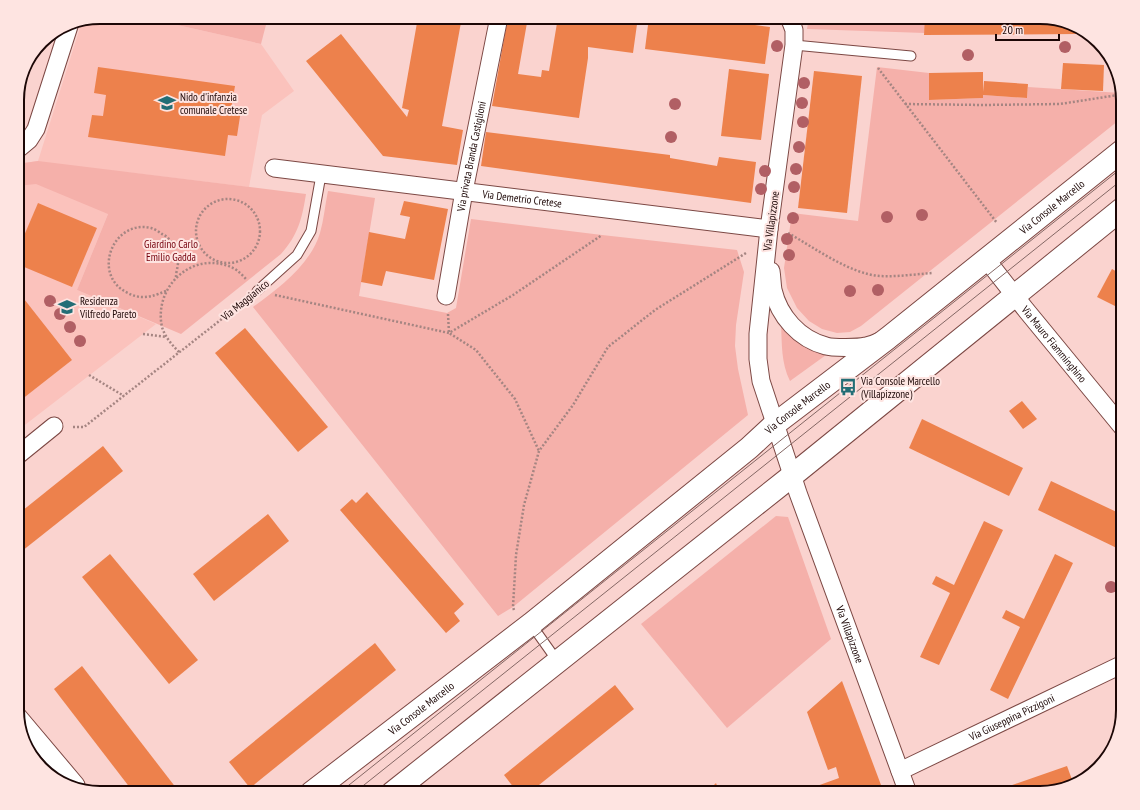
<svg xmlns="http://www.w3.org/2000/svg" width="1140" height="810" font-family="'PT Sans Narrow',sans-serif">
<rect width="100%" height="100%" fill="#fad3cf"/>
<!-- built -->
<path fill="#fbc2bc" d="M100,17H142L261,44L294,91L262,115L249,187L125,172L77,290L156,324L17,431V164L38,161L82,21Z"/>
<!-- green -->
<g fill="#f5b0aa">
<path d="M142,17H268L261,44Z"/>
<path d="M809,17H925V33L807,29Z"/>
<path d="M877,67L929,73L930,100L983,98V95L1027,98L1028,87L1121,93L1123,100V117L861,326L850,332L837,333L822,329L809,321L797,308L787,288L784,268L792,213L858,221Z"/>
<path d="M38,161L306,194C302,219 298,235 281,254L181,334L77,290L108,214L36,184L17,186V164Z"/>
<path d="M328,191L375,198L359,296L447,313L456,308L471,219L602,235L737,250L744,272L736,325L735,346L738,369L748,415L513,607L498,616L253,307C278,289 311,264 320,233C324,219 325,205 328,191Z"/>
<path d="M781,324L826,352V355L790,381C781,363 782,344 781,324Z"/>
<path d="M776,516L788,517L831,639L727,728L641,624Z"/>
</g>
<!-- building -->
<g fill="#ed814c">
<path d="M418,17H462L442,126L463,130L457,165L383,156L306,61L341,34L407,117L409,110L402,108Z"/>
<path d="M508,17H528L518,74L541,77L542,70L549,71L558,17H638L633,53L588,47V58L579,118L492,106Z"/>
<path d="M649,17H697L770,27L765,64L645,49Z"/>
<path d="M925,17H1040L1077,30V34L924,35Z"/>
<path d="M1063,63L1104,65L1103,91L1061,89Z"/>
<path d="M98,67L235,86L231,109L241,110L237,136L228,135L225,156L88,137L92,115L103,116L106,95L94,93Z"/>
<path d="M729,69L769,74L761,140L721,136Z"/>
<path d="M814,71L862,76L847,213L798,208Z"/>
<path d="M983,72V92L984,81L1028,84L1027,98L983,95V98L929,100V73Z"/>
<path d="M486,132L670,155V158L717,166L719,157L756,162L751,203L481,166Z"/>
<path d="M404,201L448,209L434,280L386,271L382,286L361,282L369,232L405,239L410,217L400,215Z"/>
<path d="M38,203L97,228L72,287L17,264V252Z"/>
<path d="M1112,269L1123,275V310L1097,297Z"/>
<path d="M17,290L72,360L21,400L17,395Z"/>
<path d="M245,328L328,427L298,452L215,353Z"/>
<path d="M1022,401L1037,419L1023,429L1009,411Z"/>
<path d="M922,419L1023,468L1009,496L909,448Z"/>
<path d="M103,446L123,471L17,555V515Z"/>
<path d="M1051,481L1123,515V551L1038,510Z"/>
<path d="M367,492L464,604L454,613L460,621L446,633L340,510L352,499L356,503Z"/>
<path d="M268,514L289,541L214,601L193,574Z"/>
<path d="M984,521L1003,530L939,665L920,657L950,593L932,584L936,576L954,585Z"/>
<path d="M110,554L198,660L169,684L82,577Z"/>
<path d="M1055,554L1073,563L1008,699L990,690L1020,627L1002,618L1006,610L1024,619Z"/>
<path d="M375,643L396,670L250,788L229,762Z"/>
<path d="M82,666L180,793H134L54,689Z"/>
<path d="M842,681L884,793H803V791L839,778L836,767L828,770L807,712Z"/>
<path d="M615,685L634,709L529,793H518L504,775Z"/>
<path d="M1067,766L1074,785L1040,793H989Z"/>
<path d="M716,783L720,793H706Z"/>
</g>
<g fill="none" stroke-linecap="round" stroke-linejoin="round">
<!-- service casing -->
<g stroke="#7c4844" stroke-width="11">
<g id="service">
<path d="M794,45L911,56"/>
<path d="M257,291L297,255L311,231L321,175"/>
<path d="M531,624L558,662"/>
</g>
</g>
<!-- minor casing -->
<g stroke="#7c4844" stroke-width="19">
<g id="minor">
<path id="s1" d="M789,17L794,30V45L769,229L758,334V359L761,381L798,493L908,793"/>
<path d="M17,150L29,140L36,129L70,23"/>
<path id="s2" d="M274,168L769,229"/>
<path id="s3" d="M986,259L1026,310L1123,428"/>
<path d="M771,271C772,277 772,284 773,290C779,316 799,339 826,346C832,348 859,348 866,346C871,345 876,343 880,341"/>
<path id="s4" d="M446,296L464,191L499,17"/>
<path d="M17,456L54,426"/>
<path d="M17,715L76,785"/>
<path id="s5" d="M900,771L1123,664"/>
</g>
</g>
<!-- secondary casing -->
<g stroke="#7c4844" stroke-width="24">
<g id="secondary">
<path id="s6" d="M311,793L531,624L749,448L775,424L888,338L1123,150"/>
<path d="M392,793L793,475L1123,208"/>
</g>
</g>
<!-- path -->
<g stroke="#a58582" stroke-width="2.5" stroke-dasharray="2 2" stroke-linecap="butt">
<path d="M878,68L997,223"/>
<path d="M905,104L983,105L1060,104L1118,95L1122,94"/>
<circle cx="228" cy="231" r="32"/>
<path d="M788,233C815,248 850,274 880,276C898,277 916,274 933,273"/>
<path d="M166,291C161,293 156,295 152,296C143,298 135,297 128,293C91,276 112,219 151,228C155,229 159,232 162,234C172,238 178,252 178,262C178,267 176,272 176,277"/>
<path d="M275,295L449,333L513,295L602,235"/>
<path d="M448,314L449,333L476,350L515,399L539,451"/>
<path d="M143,334L166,337"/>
<path d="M179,352C172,345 165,337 162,327C153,286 194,249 233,268C238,270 243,276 247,280"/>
<path d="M89,375L124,396"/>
<path d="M73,427H84L246,300"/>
<path d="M514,610L513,607L516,555L524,505L539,451L573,405L608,347L655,310L746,253"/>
</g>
<!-- service -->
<use href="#service" stroke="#fff" stroke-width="9"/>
<!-- minor -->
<use href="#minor" stroke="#fff" stroke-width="17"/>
<!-- secondary -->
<use href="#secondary" stroke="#fff" stroke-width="22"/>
<!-- tram -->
<g stroke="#846764" stroke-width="1">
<path d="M339,793L1123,167"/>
<path d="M354,793L1123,179"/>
</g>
</g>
<!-- trees -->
<g fill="#b15f64">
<circle cx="777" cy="46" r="6"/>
<circle cx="1065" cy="47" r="6"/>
<circle cx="968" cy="55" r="6"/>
<circle cx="804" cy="83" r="6"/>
<circle cx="802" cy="103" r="6"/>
<circle cx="675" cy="104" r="6"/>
<circle cx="803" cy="122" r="6"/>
<circle cx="671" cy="137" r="6"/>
<circle cx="799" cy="147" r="6"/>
<circle cx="796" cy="169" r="6"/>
<circle cx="765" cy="171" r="6"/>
<circle cx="794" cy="187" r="6"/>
<circle cx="761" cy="189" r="6"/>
<circle cx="922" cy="215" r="6"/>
<circle cx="887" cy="217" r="6"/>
<circle cx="793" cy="218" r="6"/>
<circle cx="787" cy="239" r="6"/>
<circle cx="789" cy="255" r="6"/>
<circle cx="878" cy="290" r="6"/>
<circle cx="850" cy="291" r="6"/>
<circle cx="50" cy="301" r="6"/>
<circle cx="60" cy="314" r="6"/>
<circle cx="70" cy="327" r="6"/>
<circle cx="80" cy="341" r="6"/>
<circle cx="1111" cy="587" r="6"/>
</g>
<!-- icons -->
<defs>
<g id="school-bare" transform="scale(1.38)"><path d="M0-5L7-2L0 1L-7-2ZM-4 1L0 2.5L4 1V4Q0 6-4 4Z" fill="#246e76" stroke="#fee4e1" stroke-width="2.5" paint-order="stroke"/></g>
<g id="university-bare" transform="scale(1.38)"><path d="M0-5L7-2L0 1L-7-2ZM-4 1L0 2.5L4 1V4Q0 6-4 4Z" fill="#246e76" stroke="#fee4e1" stroke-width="2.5" paint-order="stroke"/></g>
<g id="bus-bare" transform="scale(1.38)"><path d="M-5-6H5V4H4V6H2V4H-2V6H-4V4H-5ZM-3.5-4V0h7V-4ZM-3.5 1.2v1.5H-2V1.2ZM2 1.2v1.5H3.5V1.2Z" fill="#246e76" stroke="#fee4e1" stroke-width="2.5" paint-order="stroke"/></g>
</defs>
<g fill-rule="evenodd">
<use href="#school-bare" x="167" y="103"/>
<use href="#university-bare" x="67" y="307"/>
<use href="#bus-bare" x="848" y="387"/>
</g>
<g text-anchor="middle" stroke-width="4" stroke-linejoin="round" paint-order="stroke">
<!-- poi labels -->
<g font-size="11" fill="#1c0706" stroke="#fee4e1" text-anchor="start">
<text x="180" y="101">Nido d'infanzia<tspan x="180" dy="13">comunale Cretese</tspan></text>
<text x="80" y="305">Residenza<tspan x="80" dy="13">Vilfredo Pareto</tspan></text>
<text x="861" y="385">Via Console Marcello<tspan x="861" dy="13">(Villapizzone)</tspan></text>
</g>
<!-- street labels -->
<g font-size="11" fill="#1c0706" stroke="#fee4e1">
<text dy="4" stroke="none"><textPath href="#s4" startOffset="142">Via privata Branda Castiglioni</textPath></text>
<text dy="4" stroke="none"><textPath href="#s2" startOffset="250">Via Demetrio Cretese</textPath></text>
<text dy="4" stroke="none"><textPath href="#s6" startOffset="945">Via Console Marcello</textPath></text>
<text transform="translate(771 221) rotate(-82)" y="4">Via Villapizzone</text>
<text transform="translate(245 300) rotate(-39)" y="4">Via Maggianico</text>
<text dy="4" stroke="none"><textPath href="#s3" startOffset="109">Via Mauro Fiamminghino</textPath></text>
<text dy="4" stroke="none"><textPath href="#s6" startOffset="621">Via Console Marcello</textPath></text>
<text dy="4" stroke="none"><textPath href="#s1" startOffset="636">Via Villapizzone</textPath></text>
<text dy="4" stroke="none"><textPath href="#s6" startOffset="139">Via Console Marcello</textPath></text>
<text dy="4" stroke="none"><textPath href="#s5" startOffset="124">Via Giuseppina Pizzigoni</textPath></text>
</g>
<!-- park labels -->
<g font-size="11" fill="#75000d" stroke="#fee4e1">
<text x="171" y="248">Giardino Carlo<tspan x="171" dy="13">Emilio Gadda</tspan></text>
</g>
</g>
<!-- crop -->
<path d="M0 0H1140V810H0ZM100 24H1040A76 76 0 0 1 1116 100V710A76 76 0 0 1 1040 786H100A76 76 0 0 1 24 710V100A76 76 0 0 1 100 24Z" fill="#fee4e1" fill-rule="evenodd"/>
<path fill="none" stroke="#1c0706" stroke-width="2" d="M100 24H1040A76 76 0 0 1 1116 100V710A76 76 0 0 1 1040 786H100A76 76 0 0 1 24 710V100A76 76 0 0 1 100 24Z"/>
<!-- scale -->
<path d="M996 34v6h63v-6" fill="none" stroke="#1c0706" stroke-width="2"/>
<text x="1002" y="34" font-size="12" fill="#1c0706" stroke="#fee4e1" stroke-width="3" paint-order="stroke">20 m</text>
</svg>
